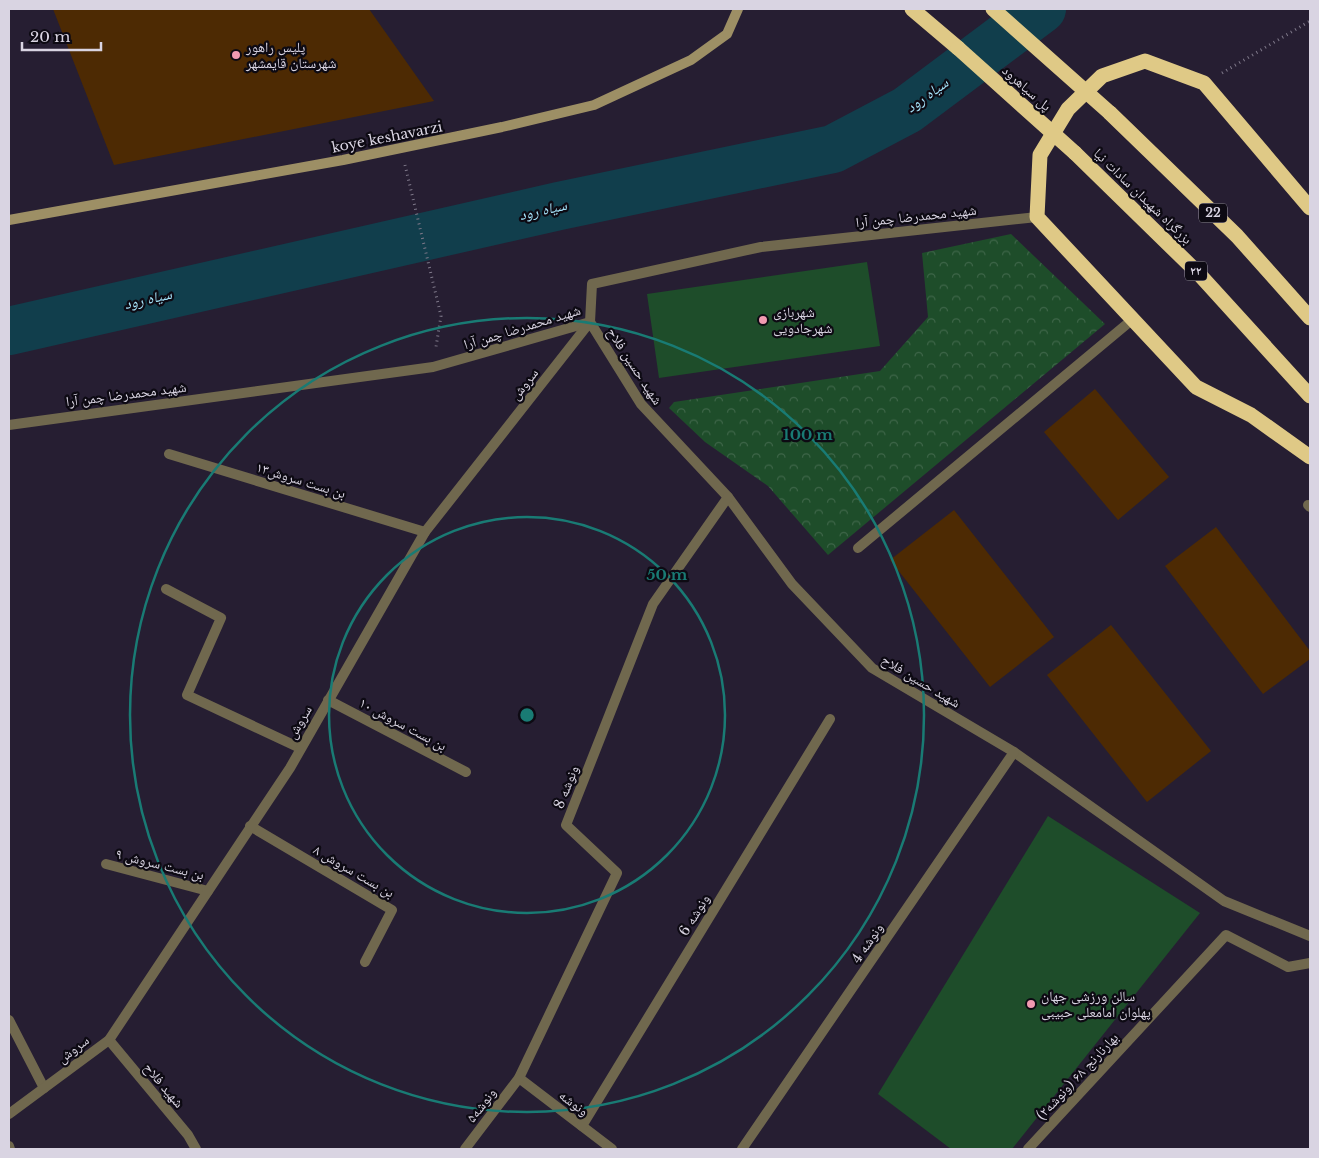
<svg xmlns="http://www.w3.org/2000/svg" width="1319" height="1158" font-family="'Libre Baskerville','Noto Naskh Arabic',serif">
<defs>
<pattern id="park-crowns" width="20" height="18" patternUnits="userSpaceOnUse" patternTransform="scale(1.25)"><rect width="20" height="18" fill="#1e4d2a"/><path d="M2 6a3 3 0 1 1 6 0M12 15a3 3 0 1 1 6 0" fill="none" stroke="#3e6649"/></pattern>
</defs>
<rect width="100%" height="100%" fill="#261e32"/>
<!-- green -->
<g fill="#1e4d2a">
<path d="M867,262L880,346L659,378L647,294Z"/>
<path d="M1048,816L1200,913L1012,1149H951L878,1094Z"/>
</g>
<!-- park -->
<path fill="url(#park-crowns)" d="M1011,234L1105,324L828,555L768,486L705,442L669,408L674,402L880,371L928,317L922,253Z"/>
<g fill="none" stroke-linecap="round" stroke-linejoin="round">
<!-- river -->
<path stroke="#113e4c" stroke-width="48" d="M9,331L559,206L833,149L907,110L1042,9"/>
</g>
<!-- building -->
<g fill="#4d2a03">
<path d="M53,9H369L434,101L114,165Z"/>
<path d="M1095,389L1169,477L1118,520L1044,432Z"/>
<path d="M954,510L1054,637L990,687L890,560Z"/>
<path d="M1216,527L1310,651V659L1263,694L1165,566Z"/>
<path d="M1111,625L1211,751L1147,802L1047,675Z"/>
</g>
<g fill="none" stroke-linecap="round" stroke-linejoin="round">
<!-- path -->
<g stroke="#7f798a" stroke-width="3" stroke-dasharray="1 4" stroke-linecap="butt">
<path d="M1222,73L1310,21"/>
<path d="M405,165L441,316L436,347"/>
</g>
<!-- lane -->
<path stroke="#70684e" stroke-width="10" d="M858,548L1133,319"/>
<!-- street -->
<g stroke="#70684e" stroke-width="10">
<path d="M9,425L433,367L590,322L592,284L761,247L1037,217"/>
<path d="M169,454L425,532"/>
<path d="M1308,505L1310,507"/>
<path d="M166,589L221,618L187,695L300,748"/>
<path d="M328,700L466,772"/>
<path d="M250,826L392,910L365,962"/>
<path d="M106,864L208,891"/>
<path d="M9,1020L44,1088"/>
<path d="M109,1040L188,1135L196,1149"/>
<path d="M519,1078L612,1149"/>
<path d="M9,1114L109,1040L290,768L425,532L590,322L641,404L728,497L792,584L872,668L1014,752L1224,901L1310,936"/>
<path d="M582,1126L830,719"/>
<path d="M9,1146L10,1149"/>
<path d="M465,1149L519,1078L617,873L566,825L653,604L728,497"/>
<path d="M742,1149L1014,752"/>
<path d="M1028,1149L1226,935L1288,967L1310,963"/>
</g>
<!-- secondary -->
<path stroke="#9d8f65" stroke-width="10" d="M9,220L343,160L502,127L594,105L691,60L727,34L738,9"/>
<!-- highway -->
<g stroke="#dfc986" stroke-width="15">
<path d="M912,9L958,48"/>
<path d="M1110,113L1237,236L1310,318"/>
<path d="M1075,153L1199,274L1310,396"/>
<path d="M1310,208L1204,83L1145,61L1102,76L1068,109L1040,155L1037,217L1196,387L1251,415L1310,457"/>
</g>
<!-- highway-bridge -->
<g stroke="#dfc986" stroke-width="15">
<path d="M993,9L1110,113"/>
<path d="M958,48L1075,153"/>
</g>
</g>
<!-- distance rings -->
<g fill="none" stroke="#197b74" stroke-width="2.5">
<circle cx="527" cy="715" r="198"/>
<circle cx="527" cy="715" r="397"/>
</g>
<!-- markers -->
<g fill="#f19ab1" stroke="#0d0a13" stroke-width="2">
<circle cx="236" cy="55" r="5"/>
<circle cx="763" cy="320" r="5"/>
<circle cx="1031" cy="1004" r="5"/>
</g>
<g text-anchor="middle" stroke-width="4.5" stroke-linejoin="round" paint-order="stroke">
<!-- shield labels -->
<g fill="#0d0a13" stroke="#9c97a4" stroke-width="1">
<rect x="1199" y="203.5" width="28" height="19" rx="4"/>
<rect x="1185" y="261.5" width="22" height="19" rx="4"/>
</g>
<g font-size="12" font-weight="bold" fill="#d9d4e2">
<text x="1213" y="217">22</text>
<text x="1196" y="275">۲۲</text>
</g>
<!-- poi labels -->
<g font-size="14" fill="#d9d4e2" stroke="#0d0a13" text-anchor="start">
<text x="246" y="52">پلیس راهور<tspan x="246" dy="16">شهرستان قایمشهر</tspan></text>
<text x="773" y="317">شهربازی<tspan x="773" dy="16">شهرجادویی</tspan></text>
<text x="1041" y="1001">سالن ورزشی جهان<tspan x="1041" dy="16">پهلوان امامعلی حبیبی</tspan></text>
</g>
<!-- street labels -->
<g font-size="14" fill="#d9d4e2" stroke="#0d0a13">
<text transform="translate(1027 88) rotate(42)" y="5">پل سیاهرود</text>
<text transform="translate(387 137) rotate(-11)" y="5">koye keshavarzi</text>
<text transform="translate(1143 196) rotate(44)" y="5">بزرگراه شهیدان سادات نیا</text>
<text transform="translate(916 216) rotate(-6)" y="5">شهید محمدرضا چمن آرا</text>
<text transform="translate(522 327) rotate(-17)" y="5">شهید محمدرضا چمن آرا</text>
<text transform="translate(635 366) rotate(57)" y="5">شهید حسین فلاح</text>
<text transform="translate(524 384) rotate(-52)" y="5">سروش</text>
<text transform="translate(126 394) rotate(-7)" y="5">شهید محمدرضا چمن آرا</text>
<text transform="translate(301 480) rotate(17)" y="5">بن بست سروش۱۳</text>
<text transform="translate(921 681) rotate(31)" y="5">شهید حسین فلاح</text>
<text transform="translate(299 722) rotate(-60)" y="5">سروش</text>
<text transform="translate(403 724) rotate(28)" y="5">بن بست سروش ۱۰</text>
<text transform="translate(566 787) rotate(-69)" y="5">ونوشه 8</text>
<text transform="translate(160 864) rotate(14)" y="5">بن بست سروش ۹</text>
<text transform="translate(354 871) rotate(30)" y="5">بن بست سروش ۸</text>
<text transform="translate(694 915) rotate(-59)" y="5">ونوشه 6</text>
<text transform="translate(867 943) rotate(-56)" y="5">ونوشه 4</text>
<text transform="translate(73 1049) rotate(-37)" y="5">سروش</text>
<text transform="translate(1077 1076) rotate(-47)" y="5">بهارنارنج ۶۸ (ونوشه۲)</text>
<text transform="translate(164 1085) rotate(50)" y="5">شهید فلاح</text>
<text transform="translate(574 1103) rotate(37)" y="5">ونوشه</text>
<text transform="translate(481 1105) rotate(-53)" y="5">ونوشه۵</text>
</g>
<!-- water labels -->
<g font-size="15" font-style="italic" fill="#a5e4fb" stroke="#0d0a13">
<text transform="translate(927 95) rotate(-36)" y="5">سیاه رود</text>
<text transform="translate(543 210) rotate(-13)" y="5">سیاه رود</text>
<text transform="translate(148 299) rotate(-13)" y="5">سیاه رود</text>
</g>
</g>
<circle cx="527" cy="715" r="8" fill="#197b74" stroke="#0d0a13" stroke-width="2.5"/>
<g font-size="15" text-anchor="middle" font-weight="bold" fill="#197b74" stroke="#0d0a13" stroke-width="4.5" stroke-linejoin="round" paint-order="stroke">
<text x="808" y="440">100 m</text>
<text x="667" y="580">50 m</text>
</g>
<!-- border -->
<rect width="1319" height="1158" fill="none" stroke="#d9d4e2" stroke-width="20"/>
<!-- scale -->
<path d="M22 42v8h79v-8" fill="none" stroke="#d9d4e2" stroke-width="2.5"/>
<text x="30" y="42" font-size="15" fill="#d9d4e2" stroke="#0d0a13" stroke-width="4" paint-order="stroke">20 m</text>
</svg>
